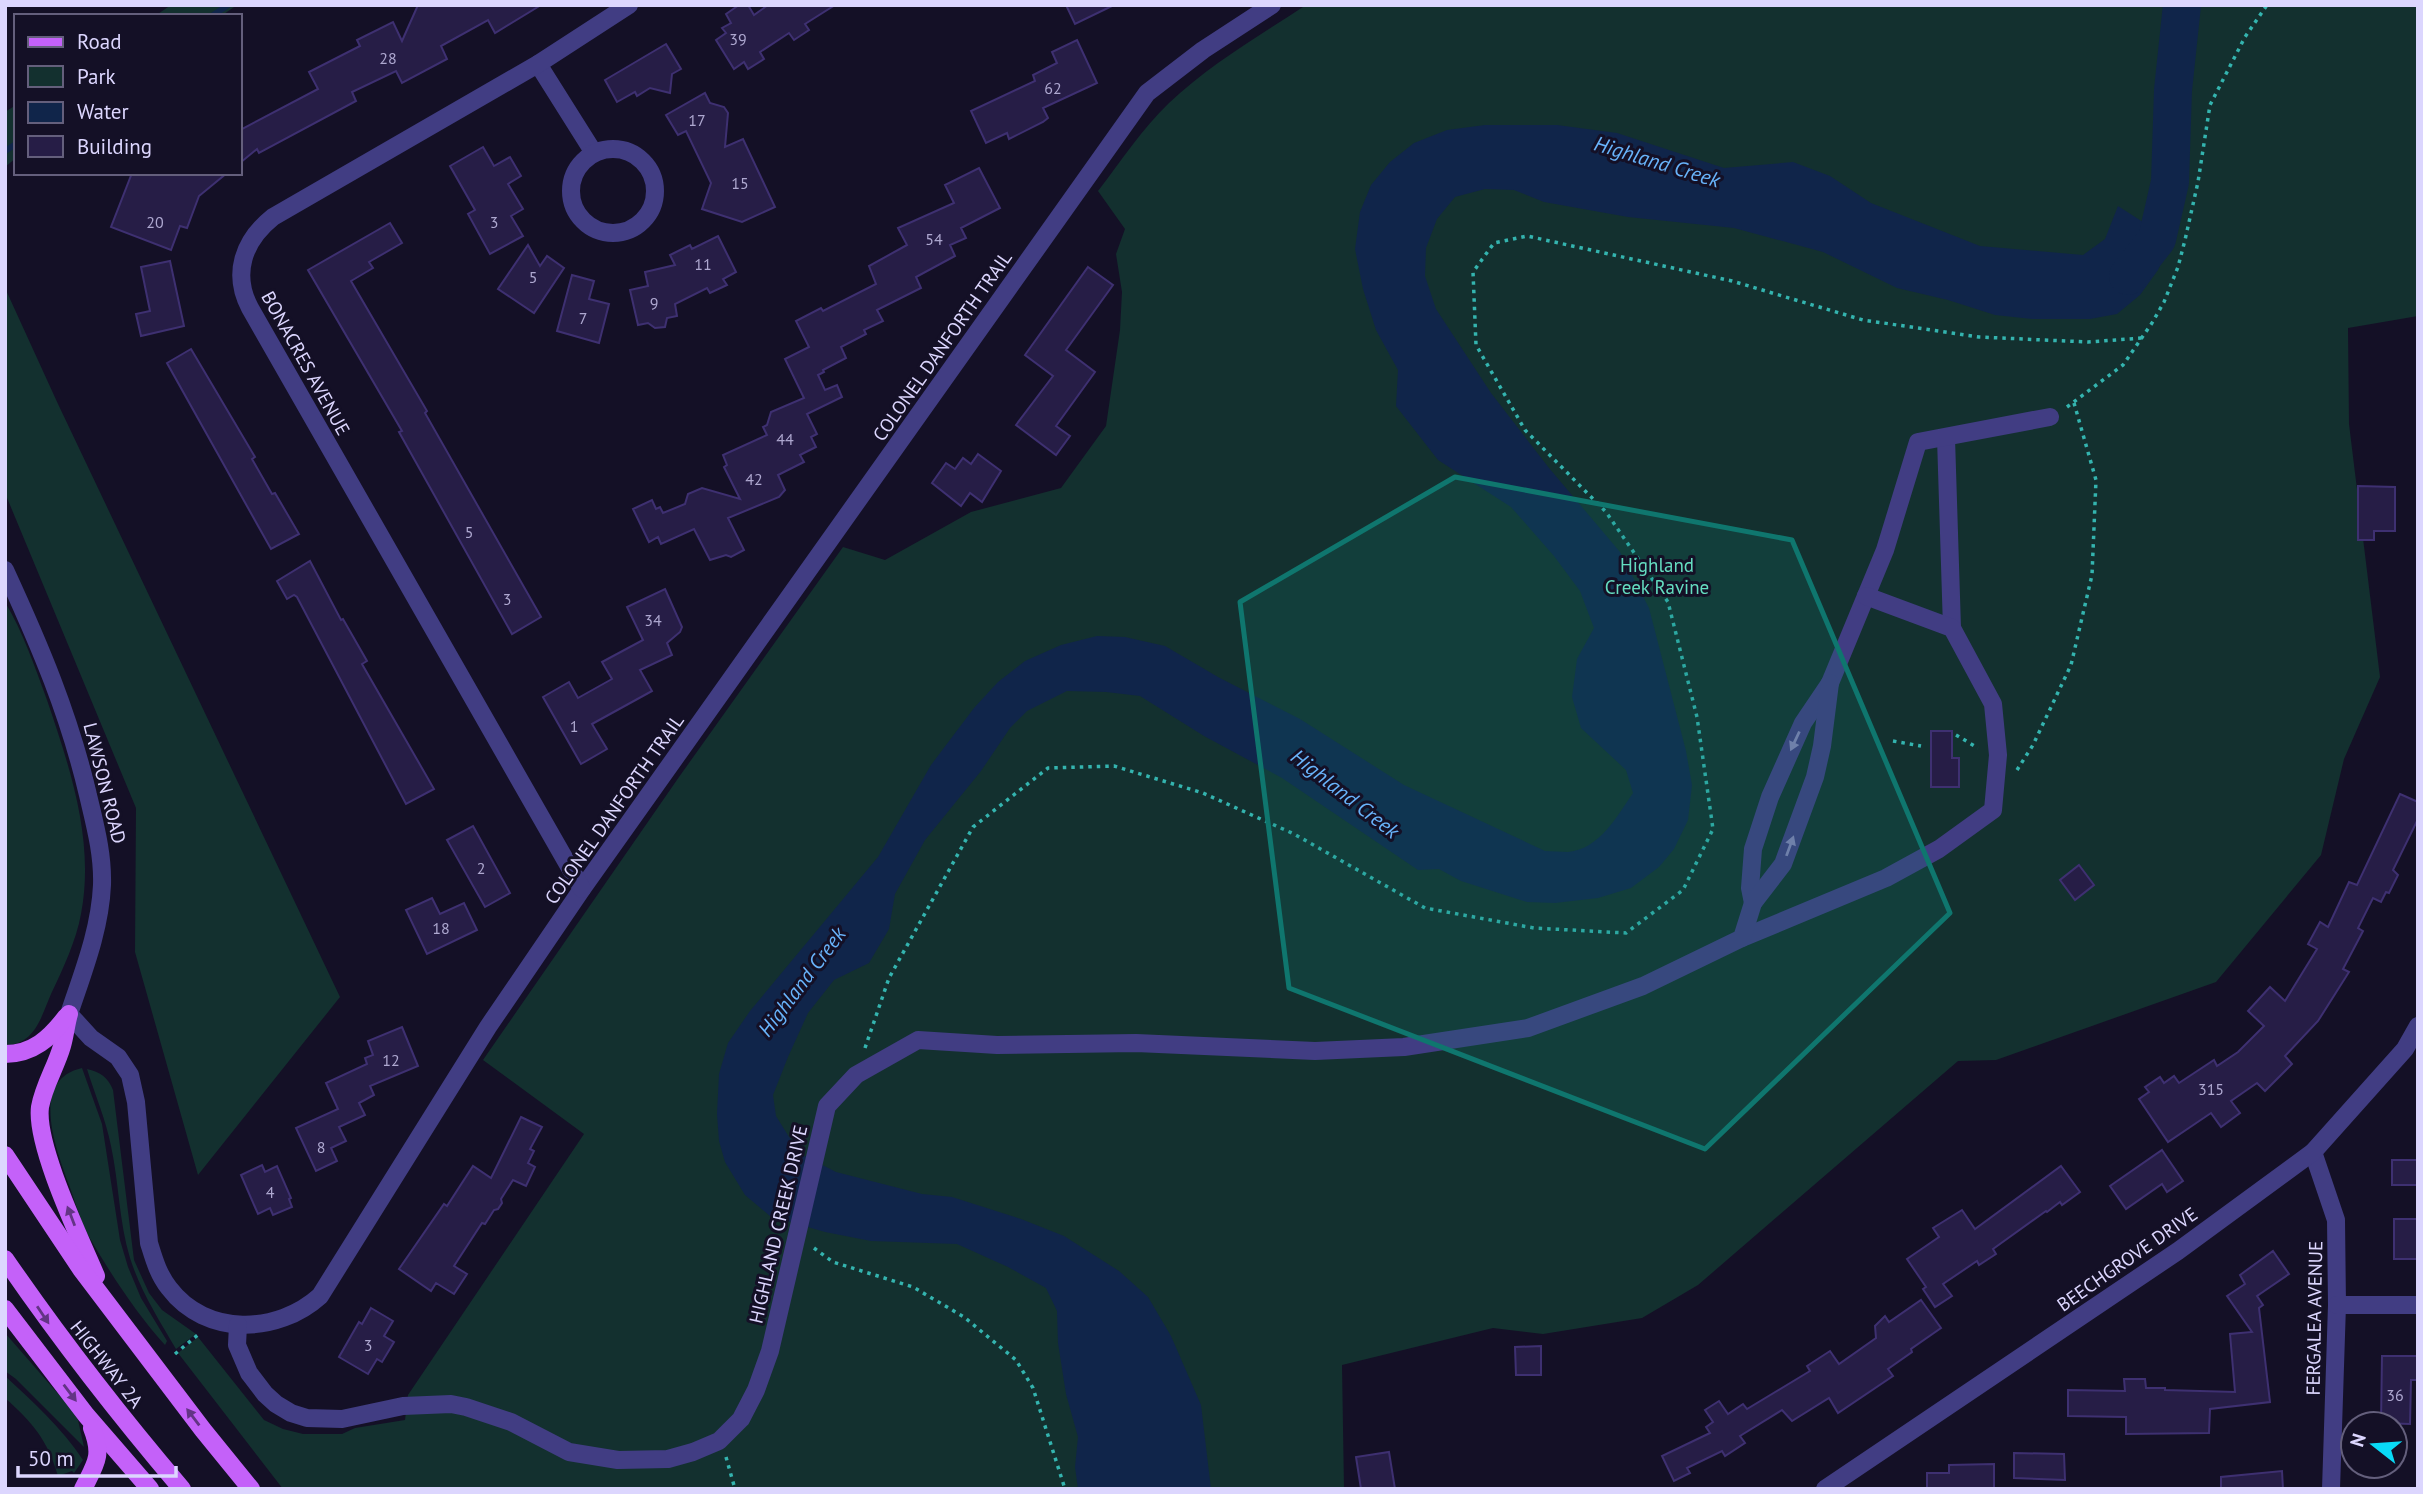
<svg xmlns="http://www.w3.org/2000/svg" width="2423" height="1494" font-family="'PT Sans',sans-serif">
<rect width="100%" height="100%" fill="#141026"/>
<!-- green -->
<g fill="#13302f">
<path d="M171,5H237L221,16H155Z"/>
<path d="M1306,5H2418V316L2348,328L2349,424L2380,677L2344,759L2321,855L2216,982L1996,1060L1958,1061L1698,1285L1642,1318L1543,1334L1493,1328L1342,1365L1344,1489H283L178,1353L198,1337L264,1420L283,1429L303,1434H342L355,1428L405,1420L408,1395L584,1134L483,1060L679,777L843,547L885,560L971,512L1061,488L1106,426L1120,330L1122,292L1116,254L1125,229L1098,191C1121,161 1142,129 1169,103C1210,64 1259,36 1306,5Z"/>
<path d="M16,105V158L5,167V112Z"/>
<path d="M5,288L58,404L340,997L198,1175L135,952L136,808L5,493Z"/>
<path d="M5,602C23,632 35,667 47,700C70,768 95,841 81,914C76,941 63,969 51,994C41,1017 35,1045 5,1045Z"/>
<path d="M82,1068L102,1124L120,1240L128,1267L141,1298L167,1341L165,1345C136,1313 110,1273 88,1235C80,1219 75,1201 69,1185C57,1151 28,1080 82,1068Z"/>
<path d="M87,1069C100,1072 108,1077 113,1090L134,1260L149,1293L162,1310L196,1334L176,1349C159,1320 140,1290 130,1258C119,1222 119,1183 111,1146C106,1120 95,1095 87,1069Z"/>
<path d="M5,1333L73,1411L78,1420L84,1447L16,1379L5,1371Z"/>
<path d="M5,1376C33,1402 62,1428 83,1460L74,1473L72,1471L58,1476C47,1439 33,1423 5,1398Z"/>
</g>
<!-- water -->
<path fill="#10254a" d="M1485,125H1557L1617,133L1724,168L1793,162L1830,176L1871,203L1980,246L2083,255L2105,239L2118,206L2171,240L2158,270L2140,295L2117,314L2090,319H2032L1995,315L1948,300L1897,288L1823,252L1734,228L1628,217L1544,202L1514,190L1485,189L1455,197L1437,219L1426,248L1425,276L1436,309L1491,393L1549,468L1620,552L1649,608L1686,751L1692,785L1688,820L1674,849L1659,867L1631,888L1598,898L1555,903L1527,902L1461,881L1439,869L1418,870L1282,778L1204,736L1140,696L1106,692L1067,691L1027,711L1010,728L981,771L925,840L895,894L889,929L869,963L834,980L808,1013L788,1057L773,1095L776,1116L799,1153L836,1172L922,1194L952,1197L1021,1219L1064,1236L1119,1271L1148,1297L1171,1336L1201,1405L1211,1489H1078L1075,1467L1078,1437L1066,1394L1058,1343L1057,1311L1046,1288L1008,1267L957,1244L871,1241L825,1232L770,1216L745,1195L725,1162L719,1141L717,1114L719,1074L728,1043L750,1011L878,857L931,765L974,708L998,682L1025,661L1061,645L1097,636L1125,637L1165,646L1218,677L1300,719L1404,785L1545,851C1553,851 1561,852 1568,852C1600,849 1617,816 1633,793L1626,770L1581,728L1572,697L1577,659L1594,628L1580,591L1554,556L1511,507L1438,460L1396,406L1398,370L1376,330L1363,289L1355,249L1360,212L1371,185L1390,162L1414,143L1447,130Z"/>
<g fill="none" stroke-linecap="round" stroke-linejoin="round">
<!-- stream -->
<g stroke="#10254a" stroke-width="6">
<path d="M212,16L228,5"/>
<path d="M5,151L16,144"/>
</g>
<!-- river -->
<path stroke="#10254a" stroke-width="38" d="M2128,276L2157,239L2170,182L2173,90L2182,5"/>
</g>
<!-- building -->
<g fill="#261d46" stroke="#3e3071" stroke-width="2">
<path d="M418,5H541L495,33L488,20L441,46L447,59L402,83L396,71L352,92L356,101L259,153L257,149L240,163V130L318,89L309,72L360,46L357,40L393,22L402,41Z"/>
<path d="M739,5H748L754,15L768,5H835L805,24L809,30L794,40L789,33L760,52L764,59L748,69L744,62L734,69L716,40L726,33L722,28L731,23L726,14Z"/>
<path d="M1066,5H1114L1075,24Z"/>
<path d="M1077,40L1097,83L1043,108L1048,118L1043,122L1009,139L1007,133L986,143L971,111L1035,81L1033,75L1057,63L1052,52Z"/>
<path d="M666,44L681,69L672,74L670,93L650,88L637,96L635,92L617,102L605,80Z"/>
<path d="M705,93L710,103L724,107L728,113L725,147L743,139L775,207L742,222L702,209L711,183L686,131L678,135L666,115Z"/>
<path d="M483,147L494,166L510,157L521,176L508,184L523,209L511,216L523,236L490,254L468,214L475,210L450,166Z"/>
<path d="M979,168L1000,208L961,228L966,238L950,245L955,256L916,277L921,288L877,310L883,321L864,330L866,334L841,347L846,358L823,370L824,372L818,375L825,390L837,385L842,397L807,414L817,434L811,437L816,447L800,455L804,462L778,475L785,490L779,497L728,518L744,550L731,557L726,555L710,560L694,529L661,544L658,537L649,542L633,509L652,500L656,509L660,507L663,513L685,504L688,494L702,488L740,499L724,467L727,465L723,455L767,435L763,427L767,425L771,412L804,398L785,359L809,347L796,321L821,308L823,311L876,284L869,266L907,245L898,228L954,203L945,185Z"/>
<path d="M132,173H227L199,196L187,228L180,226L171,250L111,227Z"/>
<path d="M390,223L402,243L369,262L373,268L351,281L427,411L425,413L541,617L512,634L399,432L402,431L308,270Z"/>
<path d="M718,236L736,272L723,279L727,285L710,293L707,288L675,304L677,316L667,318L665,327L655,328L648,323L638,325L630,290L648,286L645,272L675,265L670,255L690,245L692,249Z"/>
<path d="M528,245L540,266L547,256L564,268L534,313L498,289Z"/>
<path d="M170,261L184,326L141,336L136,314L150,311L141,267Z"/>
<path d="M1088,267L1113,285L1066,350L1095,372L1056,426L1070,436L1056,455L1016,425L1053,376L1025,355Z"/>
<path d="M572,275L594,281L589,299L609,304L599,343L557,331Z"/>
<path d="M191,349L255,457L252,459L272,494L275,493L299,534L271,549L167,363Z"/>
<path d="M978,454L1001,471L982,502L970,493L961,506L932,483L946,463L955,469L963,458L971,464Z"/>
<path d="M2358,486L2395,487V531H2374V540H2358Z"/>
<path d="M310,561L341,620L343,619L367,661L362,664L434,789L406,804L297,597L294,595L287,599L277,581Z"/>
<path d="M665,589L682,627L680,632L667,643L672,655L640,670L652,691L592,724L607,749L581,764L543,697L569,682L578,698L612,679L602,662L643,640L627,607Z"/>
<path d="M1931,731H1952V758H1959V787H1931Z"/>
<path d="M2400,794L2418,802V819L2393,870L2398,875L2389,893L2386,892L2381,902L2373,898L2358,928L2363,931L2343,969L2349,972L2318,1021L2285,1056L2292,1064L2265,1091L2257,1083L2231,1101L2240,1113L2221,1127L2211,1113L2168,1142L2139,1099L2149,1092L2145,1087L2160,1077L2164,1083L2174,1076L2179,1083L2214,1060L2217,1066L2238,1052L2264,1026L2248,1011L2270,987L2285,1001L2317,949L2308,944L2320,922L2328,927L2349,882L2357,885Z"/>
<path d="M473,826L510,893L485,907L447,840Z"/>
<path d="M2079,865L2094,885L2075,900L2060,880Z"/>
<path d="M432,898L440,914L464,903L477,930L427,954L406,910Z"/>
<path d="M402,1027L418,1066L370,1086L374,1095L359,1103L365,1115L339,1127L346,1141L331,1148L337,1161L316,1171L296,1128L338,1109L326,1083L367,1064L365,1058L373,1055L368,1041Z"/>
<path d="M521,1117L542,1127L530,1149L534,1151L528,1163L535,1167L526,1186L513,1180L501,1199L502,1203L498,1209L494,1210L485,1224L482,1223L454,1266L467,1274L454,1294L436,1283L431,1291L399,1269L444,1204L447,1206L473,1166L491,1178Z"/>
<path d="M2162,1150L2183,1181L2167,1192L2162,1184L2126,1209L2110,1186Z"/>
<rect x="2392" y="1160" width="26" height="25"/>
<path d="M262,1165L265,1172L277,1166L291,1198L289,1199L292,1207L273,1215L270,1208L258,1214L241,1175Z"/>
<path d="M2061,1166L2080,1192L2062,1205L2060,1202L2047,1212L2046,1211L1993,1249L1996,1254L1979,1265L1977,1261L1943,1284L1952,1296L1935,1307L1923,1289L1926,1287L1907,1259L1939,1237L1933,1228L1962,1210L1975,1229Z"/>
<rect x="2394" y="1219" width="24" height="40"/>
<path d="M2273,1251L2289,1274L2257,1296L2263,1305L2259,1308L2270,1402L2210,1409L2209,1433L2126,1434V1417L2068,1416V1390L2125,1391L2124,1379H2145L2146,1388H2165V1390L2235,1392L2230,1334L2252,1332L2227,1296L2245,1284L2240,1275Z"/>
<path d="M1921,1300L1941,1328L1911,1349L1912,1352L1888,1369L1893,1376L1838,1413L1829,1398L1792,1421L1782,1410L1740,1436L1745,1443L1725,1456L1722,1451L1687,1468L1690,1473L1674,1481L1662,1456L1710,1433L1706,1427L1713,1422L1705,1410L1719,1401L1728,1414L1743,1404L1747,1409L1810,1371L1807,1366L1830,1351L1839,1364L1876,1338L1875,1326L1885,1316L1889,1322Z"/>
<path d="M371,1308L393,1321L384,1336L394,1342L382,1362L377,1359L368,1374L339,1357L359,1322L362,1324Z"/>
<path d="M1541,1346V1375H1516L1515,1347Z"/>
<path d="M2382,1356H2418V1380H2411L2410,1424L2381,1423Z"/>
<path d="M1389,1452L1395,1489H1361L1356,1457Z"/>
<path d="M2014,1453L2064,1454L2065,1480L2014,1478Z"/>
<path d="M1994,1464V1489H1927V1473H1949V1465Z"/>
<path d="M2282,1471L2283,1489H2221V1477Z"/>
</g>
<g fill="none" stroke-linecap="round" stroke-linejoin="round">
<!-- path -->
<g stroke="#34b4af" stroke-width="3.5" stroke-dasharray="3.5 5" stroke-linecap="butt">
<path d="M2067,407L2123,365L2152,323L2164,302L2178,267L2185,240L2198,182L2210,105L2245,37L2267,5"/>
<path d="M1956,735L1978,748"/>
<path d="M1893,741L1921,746"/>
<path d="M2017,770L2033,745L2071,665L2092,575L2096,480L2074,403"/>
<path d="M865,1048L889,978L973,827L1048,768L1114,766L1203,793L1294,834L1425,908L1534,928L1626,933L1683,890L1713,829L1697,717L1668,602L1606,512L1525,430L1476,345L1473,272L1494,243L1527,236L1732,281L1863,320L1979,337L2088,342L2142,338"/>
<path d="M814,1248L833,1262L913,1287L964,1317L1016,1360L1033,1388L1065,1489"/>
<path d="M175,1354L200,1333"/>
<path d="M726,1457L735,1489"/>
</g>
<!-- minor -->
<g stroke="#413d83" stroke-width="18">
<path d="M538,64L594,153"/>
<circle cx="613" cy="191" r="42"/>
<path d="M1946,438L1952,628"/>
<path d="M5,570C40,646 69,714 88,795C95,825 103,854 102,885C100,930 83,972 69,1014L91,1038L118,1057L130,1075L136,1102L149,1243C154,1259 158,1274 169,1288C206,1337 278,1334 320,1296L488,1027L582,889L1147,93L1203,50L1272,5"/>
<path d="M582,889L250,308C232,274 243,241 273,217L538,64L629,5"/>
<path d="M1753,903L1750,888L1753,849L1770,797L1803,723L1830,683L1885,550L1918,442L2050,417"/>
<path d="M1742,938L1886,878L1939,849L1993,810L1998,755L1993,704L1952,628L1866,596"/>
<path d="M2313,1152L2336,1220L2337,1305L2331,1489"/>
<path d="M2337,1305H2418"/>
<path d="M238,1325L237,1345L249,1373L265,1394L276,1404L291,1413L307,1418L342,1419L403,1406L451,1404L466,1407L511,1422L569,1452L618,1460L668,1459L693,1452L719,1441L741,1419L756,1390L770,1351L827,1106L856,1075L918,1040L997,1045L1136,1043L1315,1051L1404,1047L1528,1028L1643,986L1742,938L1753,903L1783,864L1815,777L1822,746L1830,683"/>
<path d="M1825,1489L2178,1251L2313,1152L2405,1049L2418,1026"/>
</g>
<!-- major -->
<g stroke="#c461f9" stroke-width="18">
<path d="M69,1014C66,1024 65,1036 62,1046C56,1067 44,1085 40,1107C35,1145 80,1238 96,1276"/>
<path d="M5,1054C33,1054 50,1038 66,1017"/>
<path d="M5,1155L81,1269L203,1430L251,1489"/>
<path d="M5,1259C60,1339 119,1415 182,1489"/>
<path d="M5,1309L86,1415L150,1489"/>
<path d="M83,1489C96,1463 103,1456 92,1428"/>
</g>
</g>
<!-- one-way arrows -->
<defs><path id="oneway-solid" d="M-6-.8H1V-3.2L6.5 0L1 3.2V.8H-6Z" transform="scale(1.75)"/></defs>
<g fill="#8782ba">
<use href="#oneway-solid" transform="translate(1795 741) rotate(115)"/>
<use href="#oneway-solid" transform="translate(1790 846) rotate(-70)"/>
</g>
<g fill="#633485">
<use href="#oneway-solid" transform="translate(71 1216) rotate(-111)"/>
<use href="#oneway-solid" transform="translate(43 1315) rotate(56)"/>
<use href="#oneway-solid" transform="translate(70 1393) rotate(53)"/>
<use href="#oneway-solid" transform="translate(193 1417) rotate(-127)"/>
</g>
<!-- marked area -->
<path fill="#0f766e" fill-opacity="0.2" stroke="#0f766e" stroke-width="5" stroke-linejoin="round" d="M1455,477L1792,540L1950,913L1705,1149L1289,988L1240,602Z"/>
<g text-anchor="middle" stroke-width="6" stroke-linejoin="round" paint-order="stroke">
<!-- number labels -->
<g font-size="16" fill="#aea8d0">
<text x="738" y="45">39</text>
<text x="388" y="64">28</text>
<text x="1053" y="94">62</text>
<text x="697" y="126">17</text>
<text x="740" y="189">15</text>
<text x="155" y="228">20</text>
<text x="494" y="228">3</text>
<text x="934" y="245">54</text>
<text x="703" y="270">11</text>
<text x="533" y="283">5</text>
<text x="654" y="309">9</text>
<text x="583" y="324">7</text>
<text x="785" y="445">44</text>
<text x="754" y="485">42</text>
<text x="469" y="538">5</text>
<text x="507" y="605">3</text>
<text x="653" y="626">34</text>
<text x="574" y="732">1</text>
<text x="481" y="874">2</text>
<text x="441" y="934">18</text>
<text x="391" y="1066">12</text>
<text x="2211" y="1095">315</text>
<text x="321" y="1153">8</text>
<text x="270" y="1198">4</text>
<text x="368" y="1351">3</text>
<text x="2395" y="1401">36</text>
</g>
<!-- street labels -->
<g font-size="19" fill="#dcd6fe" stroke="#141026">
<text transform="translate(942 346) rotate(-55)" y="7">COLONEL DANFORTH TRAIL</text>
<text transform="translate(306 363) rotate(61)" y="7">BONACRES AVENUE</text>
<text transform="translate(105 783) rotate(76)" y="7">LAWSON ROAD</text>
<text transform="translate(614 809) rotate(-55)" y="7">COLONEL DANFORTH TRAIL</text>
<text transform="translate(778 1224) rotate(-77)" y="7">HIGHLAND CREEK DRIVE</text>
<text transform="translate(2127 1259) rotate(-35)" y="7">BEECHGROVE DRIVE</text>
<text transform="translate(2314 1318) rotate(-89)" y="7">FERGALEA AVENUE</text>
<text transform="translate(107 1364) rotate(52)" y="7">HIGHWAY 2A</text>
</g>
<!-- park labels -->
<g font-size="19" fill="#64dcc0" stroke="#141026">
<text x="1657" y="572">Highland<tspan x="1657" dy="22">Creek Ravine</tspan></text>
</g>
<!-- water labels -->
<g font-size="21" font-style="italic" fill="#68b3fa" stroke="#141026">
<text transform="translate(1657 162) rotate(17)" y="7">Highland Creek</text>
<text transform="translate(1345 794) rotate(38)" y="7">Highland Creek</text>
<text transform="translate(802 982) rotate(-53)" y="7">Highland Creek</text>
</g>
</g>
<!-- border -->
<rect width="2423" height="1494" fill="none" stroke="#dcd6fe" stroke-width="14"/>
<!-- legend -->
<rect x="14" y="14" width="228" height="161" fill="#141026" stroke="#645f7c" stroke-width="2"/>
<rect x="28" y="37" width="35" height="10" fill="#c461f9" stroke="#645f7c" stroke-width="2"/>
<text x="77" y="49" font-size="21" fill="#dcd6fe">Road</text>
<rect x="28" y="66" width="35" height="21" fill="#13302f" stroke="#645f7c" stroke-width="2"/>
<text x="77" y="84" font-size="21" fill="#dcd6fe">Park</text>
<rect x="28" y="102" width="35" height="21" fill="#10254a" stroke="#645f7c" stroke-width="2"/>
<text x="77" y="119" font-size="21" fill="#dcd6fe">Water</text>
<rect x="28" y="136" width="35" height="21" fill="#261d46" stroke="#645f7c" stroke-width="2"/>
<text x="77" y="154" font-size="21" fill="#dcd6fe">Building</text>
<!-- north arrow -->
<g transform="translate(2374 1445) rotate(287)"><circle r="33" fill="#141026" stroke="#645f7c" stroke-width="2"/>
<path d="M0-5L12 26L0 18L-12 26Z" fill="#09daf6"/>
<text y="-10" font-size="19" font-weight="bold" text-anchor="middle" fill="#dcd6fe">N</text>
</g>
<!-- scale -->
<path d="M18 1466v10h158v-10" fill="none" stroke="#dcd6fe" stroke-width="3.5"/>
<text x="28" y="1466" font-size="21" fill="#dcd6fe" stroke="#141026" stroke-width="5" paint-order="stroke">50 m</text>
</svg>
